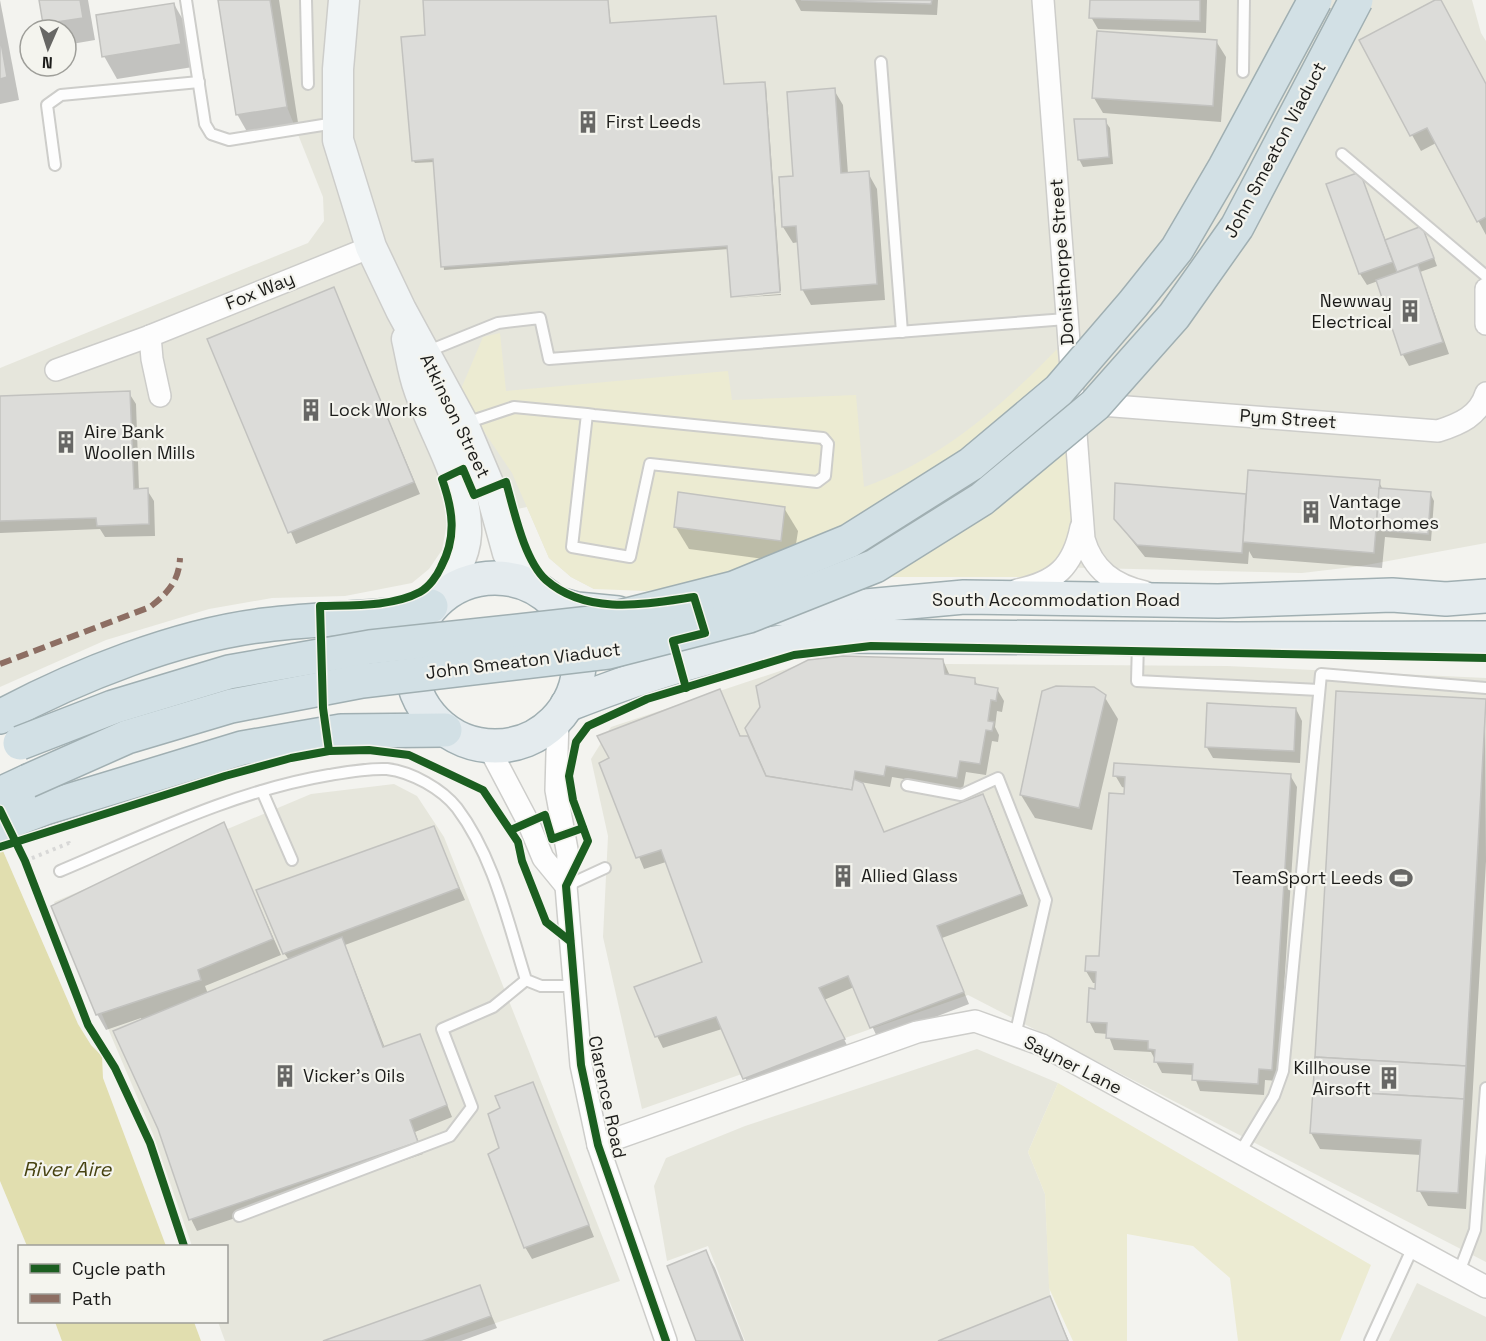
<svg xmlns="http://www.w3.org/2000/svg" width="1486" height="1341" font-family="'Space Grotesk',sans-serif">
<rect width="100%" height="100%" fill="#f3f3ef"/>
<!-- built -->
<g fill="#e6e6dc">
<path d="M270,0H1472L1481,33L1486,41V543L1361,566L1302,573L1005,566L840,569L594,589L571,577L549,558L527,507L447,523L442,550L429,569L412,583L345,596L272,598L209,609L106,640L0,687V368L308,243L324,221L323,197L287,107Z"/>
<path d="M804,663L1227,666L1486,678V1262L968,995L642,1109L603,937L608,836L591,759L611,727Z"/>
<path d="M394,784L417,796L444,837L620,1281L443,1341H225L218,1322H226V1246H192L153,1134L54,902L311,794Z"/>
<path d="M977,1049L1058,1083L1028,1152L1045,1194L1050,1296L1068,1341H745L708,1246L667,1261L654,1186L666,1158L745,1126Z"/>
<path d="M1417,1283L1486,1317V1341H1389Z"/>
</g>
<!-- green -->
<g fill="#ecebd2">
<path d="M500,333L506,391L728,371L732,400L856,395L864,487C940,460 1002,406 1057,349L1079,543L1041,577H740L646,591L594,589L571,577L549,558L512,473L466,405L461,389L483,337Z"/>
<path d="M1058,1083L1371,1265L1340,1341H1238L1230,1278L1193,1246L1127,1234V1341H1073L1049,1288L1045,1194L1028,1152Z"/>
</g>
<!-- water -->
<g fill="#e1deaf">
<path d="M0,844L78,1024L91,1045L102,1056L103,1078L166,1246H27L0,1181Z"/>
<path d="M55,1322H194L201,1341H62Z"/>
</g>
<!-- shadow -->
<g fill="#0003">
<path d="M0,0L19,100L0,104Z"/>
<path d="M40,0H88L95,40L66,45V30H48L44,24Z"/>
<path d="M219,0H279L299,129L250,137L237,114Z"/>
<path d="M424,0H608L611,25L715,17L724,85L764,83L766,86L781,291L732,295L729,249L444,270L435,162L415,163L413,160L427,36Z"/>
<path d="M795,0H938L937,15L801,11Z"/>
<path d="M1091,0H1207L1206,33L1098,29L1091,17Z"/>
<path d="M1439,0L1486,86V235L1436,143L1421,151L1412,135Z"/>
<path d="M174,4L187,27L193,67L117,79L104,56Z"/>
<path d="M1216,41L1226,57L1221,122L1103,113L1094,98Z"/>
<path d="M834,90L843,105L848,174L868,173L877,189L885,300L811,305L802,289L799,242L793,243L783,227L780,178L795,177Z"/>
<path d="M1105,121L1110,128L1113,164L1083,167L1079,159Z"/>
<path d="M1359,173L1386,241L1426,236L1437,266L1420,272L1449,354L1409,366L1403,355L1378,281L1367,285L1360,274L1328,185Z"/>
<path d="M333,289L420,494L296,544L209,339Z"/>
<path d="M781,294V295L734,298Z"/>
<path d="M129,393L136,404L139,490H147L154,501L155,536L105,537L100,529L0,533V397Z"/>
<path d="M1379,482L1383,490L1430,493L1434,501L1431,541L1385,537L1382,568L1253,558L1249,551L1248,564L1145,557L1115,519L1117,485L1248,496Z"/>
<path d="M784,508L798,531L793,563L689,549L675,526Z"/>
<path d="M943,660L950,676L974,679L978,686L997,689L1004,701L1002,712L997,711L995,727L999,735L998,742L992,741L986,775L966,772L963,789L892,777L890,787L860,782L885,834L982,796L989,807L1028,906L942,938L969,1004L878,1039L854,987L824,1000L850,1051L751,1090L722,1029L663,1048L657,1036L704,963L666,862L644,869L601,764L720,691L741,737H750Z"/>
<path d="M1104,696L1118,719L1092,830L1035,818L1021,795Z"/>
<path d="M1485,701L1486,861L1466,1209L1428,1206L1419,1190L1421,1155L1320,1149L1311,1133Z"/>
<path d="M1296,709L1302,721L1300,763L1213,758L1206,746Z"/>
<path d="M1115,775H1290L1297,787L1278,1081L1265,1080L1264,1095L1200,1091L1194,1075L1162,1073L1151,1052L1114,1050L1108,1034L1095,1033L1089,1021L1097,983H1093L1086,971L1100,958L1125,795L1126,788L1122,787Z"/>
<path d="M223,824L281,955L205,986L208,994L289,960L284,953L433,828L465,900L345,945L385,1048L420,1036L452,1117L415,1132L423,1154L197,1231L191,1219L141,1018L106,1030L97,1014Z"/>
<path d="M532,1084L594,1237L532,1259L525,1247L501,1149L502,1109Z"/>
<path d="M706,1252L715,1268L744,1341H698Z"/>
<path d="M479,1287L497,1328L461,1341H328Z"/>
<path d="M1049,1297L1069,1341H942Z"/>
</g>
<!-- building -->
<g fill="#dcdcd9" stroke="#c2c2bf" stroke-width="1.5">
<path d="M39,0H80L83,18L43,24Z"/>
<path d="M218,0H270L287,107L236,115Z"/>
<path d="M423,0H608L610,23L716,16L724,84L765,82L780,292L731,297L727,246L441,267L433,159L412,161L401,37L425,35Z"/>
<path d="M801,0H932L931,4Z"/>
<path d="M1090,0H1200V21L1089,18Z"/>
<path d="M1435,0H1441L1486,84V217L1477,222L1427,128L1410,136L1359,40Z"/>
<path d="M174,3L181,44L102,57L96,15Z"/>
<path d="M1097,31L1217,40L1213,106L1092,98Z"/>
<path d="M0,37L7,77L0,79Z"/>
<path d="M835,88L841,173L869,171L877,284L801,290L796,226L782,227L779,177L793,176L787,92Z"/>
<path d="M1074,119H1106L1109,157L1078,160Z"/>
<path d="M1360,172L1393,262L1359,274L1326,184Z"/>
<path d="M1422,226L1434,258L1397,272L1385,240Z"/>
<path d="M1418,265L1443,342L1401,355L1376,280Z"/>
<path d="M334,287L414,482L288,533L207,339Z"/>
<path d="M130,391L134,489L148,488L149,524L97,526L96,518L0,521V396Z"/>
<path d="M1248,470L1380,480L1374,553L1243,542Z"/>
<path d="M1115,483L1246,494L1242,553L1137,545L1114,519Z"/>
<path d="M1379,488L1431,492L1428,534L1376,530Z"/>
<path d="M678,492L785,507L781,541L674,527Z"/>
<path d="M843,656L943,659L945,674L975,678V684L998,688L996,701L991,700L988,721L994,722L992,731L986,730L980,764L960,761L957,778L886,766L884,776L855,771L852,790L766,776L745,728L760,707L756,686L808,660Z"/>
<path d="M1056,686L1094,687L1106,695L1079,808L1020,795L1042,691Z"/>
<path d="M720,689L740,736H748L766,776L852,790L854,779L863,783L884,832L983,794L1022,894L937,926L964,992L870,1028L848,976L819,988L845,1039L743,1079L716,1017L655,1037L634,987L702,962L661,850L636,858L599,763L609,758L597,736Z"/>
<path d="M1336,691L1486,699L1466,1066L1315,1057Z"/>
<path d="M1207,703L1296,708L1294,751L1205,747Z"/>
<path d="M1114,763L1291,774L1272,1070L1259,1069L1258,1084L1192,1080L1193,1064L1154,1062L1155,1050L1148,1049V1041L1106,1038L1107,1023L1087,1022L1089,988L1095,989L1096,972L1085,971L1086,956H1099L1109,793L1124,794L1125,777L1113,776Z"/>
<path d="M224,822L273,939L198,970L201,980L96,1015L51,906Z"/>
<path d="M434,826L459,888L283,954L256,890Z"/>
<path d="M342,937L383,1047L420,1034L447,1105L410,1120L418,1142L189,1220L158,1129L113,1031Z"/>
<path d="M1315,1057L1466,1066L1464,1099L1313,1090Z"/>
<path d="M533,1082L589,1225L524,1248L488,1154L499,1148L488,1114L500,1108L495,1096Z"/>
<path d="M1313,1090L1464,1099L1458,1193L1417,1191L1421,1140L1310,1133Z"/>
<path d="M706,1250L742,1341H696L667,1266Z"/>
<path d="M480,1285L491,1316L422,1341H323Z"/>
<path d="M1050,1296L1068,1341H938Z"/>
</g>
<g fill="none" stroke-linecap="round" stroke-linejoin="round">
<!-- lane casing -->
<g stroke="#cdcdca" stroke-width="14">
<g id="lane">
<path d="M186,0L205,124L211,134L229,140L335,123"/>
<path d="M306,0L308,84"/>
<path d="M881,62L902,332"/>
<path d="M1243,72L1244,0"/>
<path d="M1342,154L1486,276"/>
<path d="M55,165L47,105L61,95L199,82"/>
<path d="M426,352L498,323L540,318L549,359L1066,319"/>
<path d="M466,423L514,407L587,414L594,415L823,438L828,444L825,476L817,482L650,464L630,557L572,547L587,414"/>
<path d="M1138,642L1137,681L1319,690"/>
<path d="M907,785L961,795L998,778L1046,900L1015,1036"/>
<path d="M262,791L292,860"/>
<path d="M60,871C148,834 234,791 329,775C347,772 369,768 387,769C412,772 442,789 457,808C494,857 508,923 526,980L541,986H574"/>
<path d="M566,886L605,868"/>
<path d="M1239,1154L1274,1096L1283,1071L1321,674L1486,688"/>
<path d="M239,1216L450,1136L472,1107L442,1029L493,1007L526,980"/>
<path d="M1459,1272L1475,1230L1486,1088"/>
<path d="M1370,1341L1413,1247"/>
</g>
</g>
<!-- street casing -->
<g stroke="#cdcdca" stroke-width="24">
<g id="street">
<path d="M1043,0L1084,539C1093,570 1114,585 1145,592"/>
<path d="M1486,289V324"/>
<path d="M150,336L152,359L160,396"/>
<path d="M56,370L150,336L371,247"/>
<path d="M1088,404L1438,431C1460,424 1479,416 1486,393"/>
<path d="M1017,590C1056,582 1073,567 1081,527"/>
<path d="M558,718L556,790L568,855L566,886L581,1065L598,1145L666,1341"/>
<path d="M488,746L528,822L543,858L566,886"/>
<path d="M598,1145L917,1032L975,1021L1042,1045L1486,1287"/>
</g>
</g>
<!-- secondary casing -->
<g stroke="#cdcdca" stroke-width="33">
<g id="secondary">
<path d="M344,0L338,69V140L371,247L401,310L463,424L490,488L508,553L536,588"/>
<path d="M407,339C411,356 413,373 419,389C434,434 468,484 466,534C465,558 450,581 436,601"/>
</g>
</g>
<!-- primary casing -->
<g stroke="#a0afb2" stroke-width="36">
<g id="primary">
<circle cx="495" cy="662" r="84"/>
<path d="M555,603L577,609L618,613"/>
<path d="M768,609L866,606L964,597L1218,601L1392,595L1446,599L1486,596"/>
<path d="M567,705C651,672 740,643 830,636L1237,639L1486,638"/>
</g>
</g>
<!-- highway casing -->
<g stroke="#a0afb2" stroke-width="36">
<g id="highway">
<path d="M0,717C76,676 179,635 265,625C315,619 365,618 415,613L431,606"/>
<path d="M0,794L28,781"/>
<path d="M0,825L45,808L242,748L341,731L445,730"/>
</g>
</g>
<!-- path -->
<path stroke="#d8d8d7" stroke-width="4" stroke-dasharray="3 4.5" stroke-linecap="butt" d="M25,861L69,843L71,847"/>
<!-- lane -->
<use href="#lane" stroke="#fdfdfd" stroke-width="10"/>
<!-- street -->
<use href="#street" stroke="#fdfdfd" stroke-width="21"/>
<!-- secondary -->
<use href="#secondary" stroke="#f0f4f5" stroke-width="30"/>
<!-- primary -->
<use href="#primary" stroke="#e4ebee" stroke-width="33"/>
<!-- highway -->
<use href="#highway" stroke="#d2e0e5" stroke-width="33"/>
<!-- highway-bridge casing -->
<g stroke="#a0afb2" stroke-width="36" stroke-linecap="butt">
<g id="highway-bridge">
<path d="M20,743L113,707L229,672L370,647L600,622L734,588L849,541L971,464L1059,390L1133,304L1177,249L1225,167L1315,0"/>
<path d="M28,781L127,737L231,706L362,681L608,652L749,616L875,566L982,499L1095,405L1174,316L1237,227L1356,0"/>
</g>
</g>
<!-- highway-bridge -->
<use href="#highway-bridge" stroke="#d2e0e5" stroke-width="33"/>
<!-- quiet -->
<path stroke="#8d6e63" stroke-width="6" stroke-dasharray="12 6" stroke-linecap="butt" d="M0,664L150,607C168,593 179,581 180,558"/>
<!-- cycleway casing -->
<g stroke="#f4f4ee" stroke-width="11">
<g id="cycleway">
<path d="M329,751L323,708L320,606C351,605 392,607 420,592C429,587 437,576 441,567C457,537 453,510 442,479L463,469L474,495L506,482C514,510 524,560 546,580C587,616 646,604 694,597L705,633L673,641L686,688"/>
<path d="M0,810L25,861L88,1025L115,1068L150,1143L184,1246"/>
<path d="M511,830L545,815L552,839L583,828"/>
<path d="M0,847L225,776L291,758L329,751L369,750L409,755L483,790L518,842L522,861L546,922L570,941"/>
<path d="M666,1341L598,1145L581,1065L566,886L588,841L573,800L569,776L576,742L588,726L647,699L794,655L871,646L1486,658"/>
</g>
</g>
<!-- cycleway -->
<use href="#cycleway" stroke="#1b5e20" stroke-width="8"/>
</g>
<!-- icons -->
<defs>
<g id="building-bare" transform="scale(1.8)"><path d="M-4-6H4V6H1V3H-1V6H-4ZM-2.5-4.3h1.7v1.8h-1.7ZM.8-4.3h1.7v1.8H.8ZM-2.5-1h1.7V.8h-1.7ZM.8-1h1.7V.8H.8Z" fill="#676765" stroke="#f4f4ee" stroke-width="2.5" paint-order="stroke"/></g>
<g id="stadium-bare" transform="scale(1.8)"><path d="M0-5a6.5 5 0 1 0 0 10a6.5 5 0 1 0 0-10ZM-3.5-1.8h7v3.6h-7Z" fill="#676765" stroke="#f4f4ee" stroke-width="2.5" paint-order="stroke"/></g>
</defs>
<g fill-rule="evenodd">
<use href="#building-bare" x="588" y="122"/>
<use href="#building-bare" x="1410" y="311"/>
<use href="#building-bare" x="311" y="410"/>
<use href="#building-bare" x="66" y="442"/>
<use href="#building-bare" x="1311" y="512"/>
<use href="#building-bare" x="843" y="876"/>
<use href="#stadium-bare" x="1401" y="878"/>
<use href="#building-bare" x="285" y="1076"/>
<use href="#building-bare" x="1389" y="1078"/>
</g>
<g text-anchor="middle" stroke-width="4.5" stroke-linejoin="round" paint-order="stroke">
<!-- poi labels -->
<g font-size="18" fill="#1c1c1a" stroke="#f4f4ee" text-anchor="start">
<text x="606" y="128">First Leeds</text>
<text x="1392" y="307" text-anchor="end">Newway<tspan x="1392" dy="21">Electrical</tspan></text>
<text x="329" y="416">Lock Works</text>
<text x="84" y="438">Aire Bank<tspan x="84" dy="21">Woollen Mills</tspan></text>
<text x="1329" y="508">Vantage<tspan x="1329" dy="21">Motorhomes</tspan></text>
<text x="861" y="882">Allied Glass</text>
<text x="1383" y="884" text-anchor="end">TeamSport Leeds</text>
<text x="1371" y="1074" text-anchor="end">Killhouse<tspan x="1371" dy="21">Airsoft</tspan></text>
<text x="303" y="1082">Vicker's Oils</text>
</g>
<!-- street labels -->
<g font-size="18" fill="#1c1c1a" stroke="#f4f4ee">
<text transform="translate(1275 150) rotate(-62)" y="6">John Smeaton Viaduct</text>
<text transform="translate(1062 262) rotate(-94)" y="6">Donisthorpe Street</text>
<text transform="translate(260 291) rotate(-22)" y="6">Fox Way</text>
<text transform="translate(455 416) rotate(64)" y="6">Atkinson Street</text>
<text transform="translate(1288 419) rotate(4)" y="6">Pym Street</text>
<text x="1056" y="606">South Accommodation Road</text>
<text transform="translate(523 661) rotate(-7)" y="6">John Smeaton Viaduct</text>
<text transform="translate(1073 1065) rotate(27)" y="6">Sayner Lane</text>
<text transform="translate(607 1097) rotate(78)" y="6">Clarence Road</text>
</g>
<!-- water labels -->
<g font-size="20" font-style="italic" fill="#474311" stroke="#f4f4ee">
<text x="67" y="1176">River Aire</text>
</g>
</g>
<!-- legend -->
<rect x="18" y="1245" width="210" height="78" fill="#f4f4ee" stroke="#9e9e99" stroke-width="1.5"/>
<rect x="30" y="1264" width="30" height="9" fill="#1b5e20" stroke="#9e9e99" stroke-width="1.5"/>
<text x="72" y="1275" font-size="18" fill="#1c1c1a">Cycle path</text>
<rect x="30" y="1294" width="30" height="9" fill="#8d6e63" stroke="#9e9e99" stroke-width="1.5"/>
<text x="72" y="1305" font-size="18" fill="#1c1c1a">Path</text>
<!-- north arrow -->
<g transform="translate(48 48) rotate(183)"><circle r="28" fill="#f4f4ee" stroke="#9e9e99" stroke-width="1.5"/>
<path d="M0-4.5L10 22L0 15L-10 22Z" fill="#676765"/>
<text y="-9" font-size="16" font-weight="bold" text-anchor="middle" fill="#1c1c1a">N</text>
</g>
</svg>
